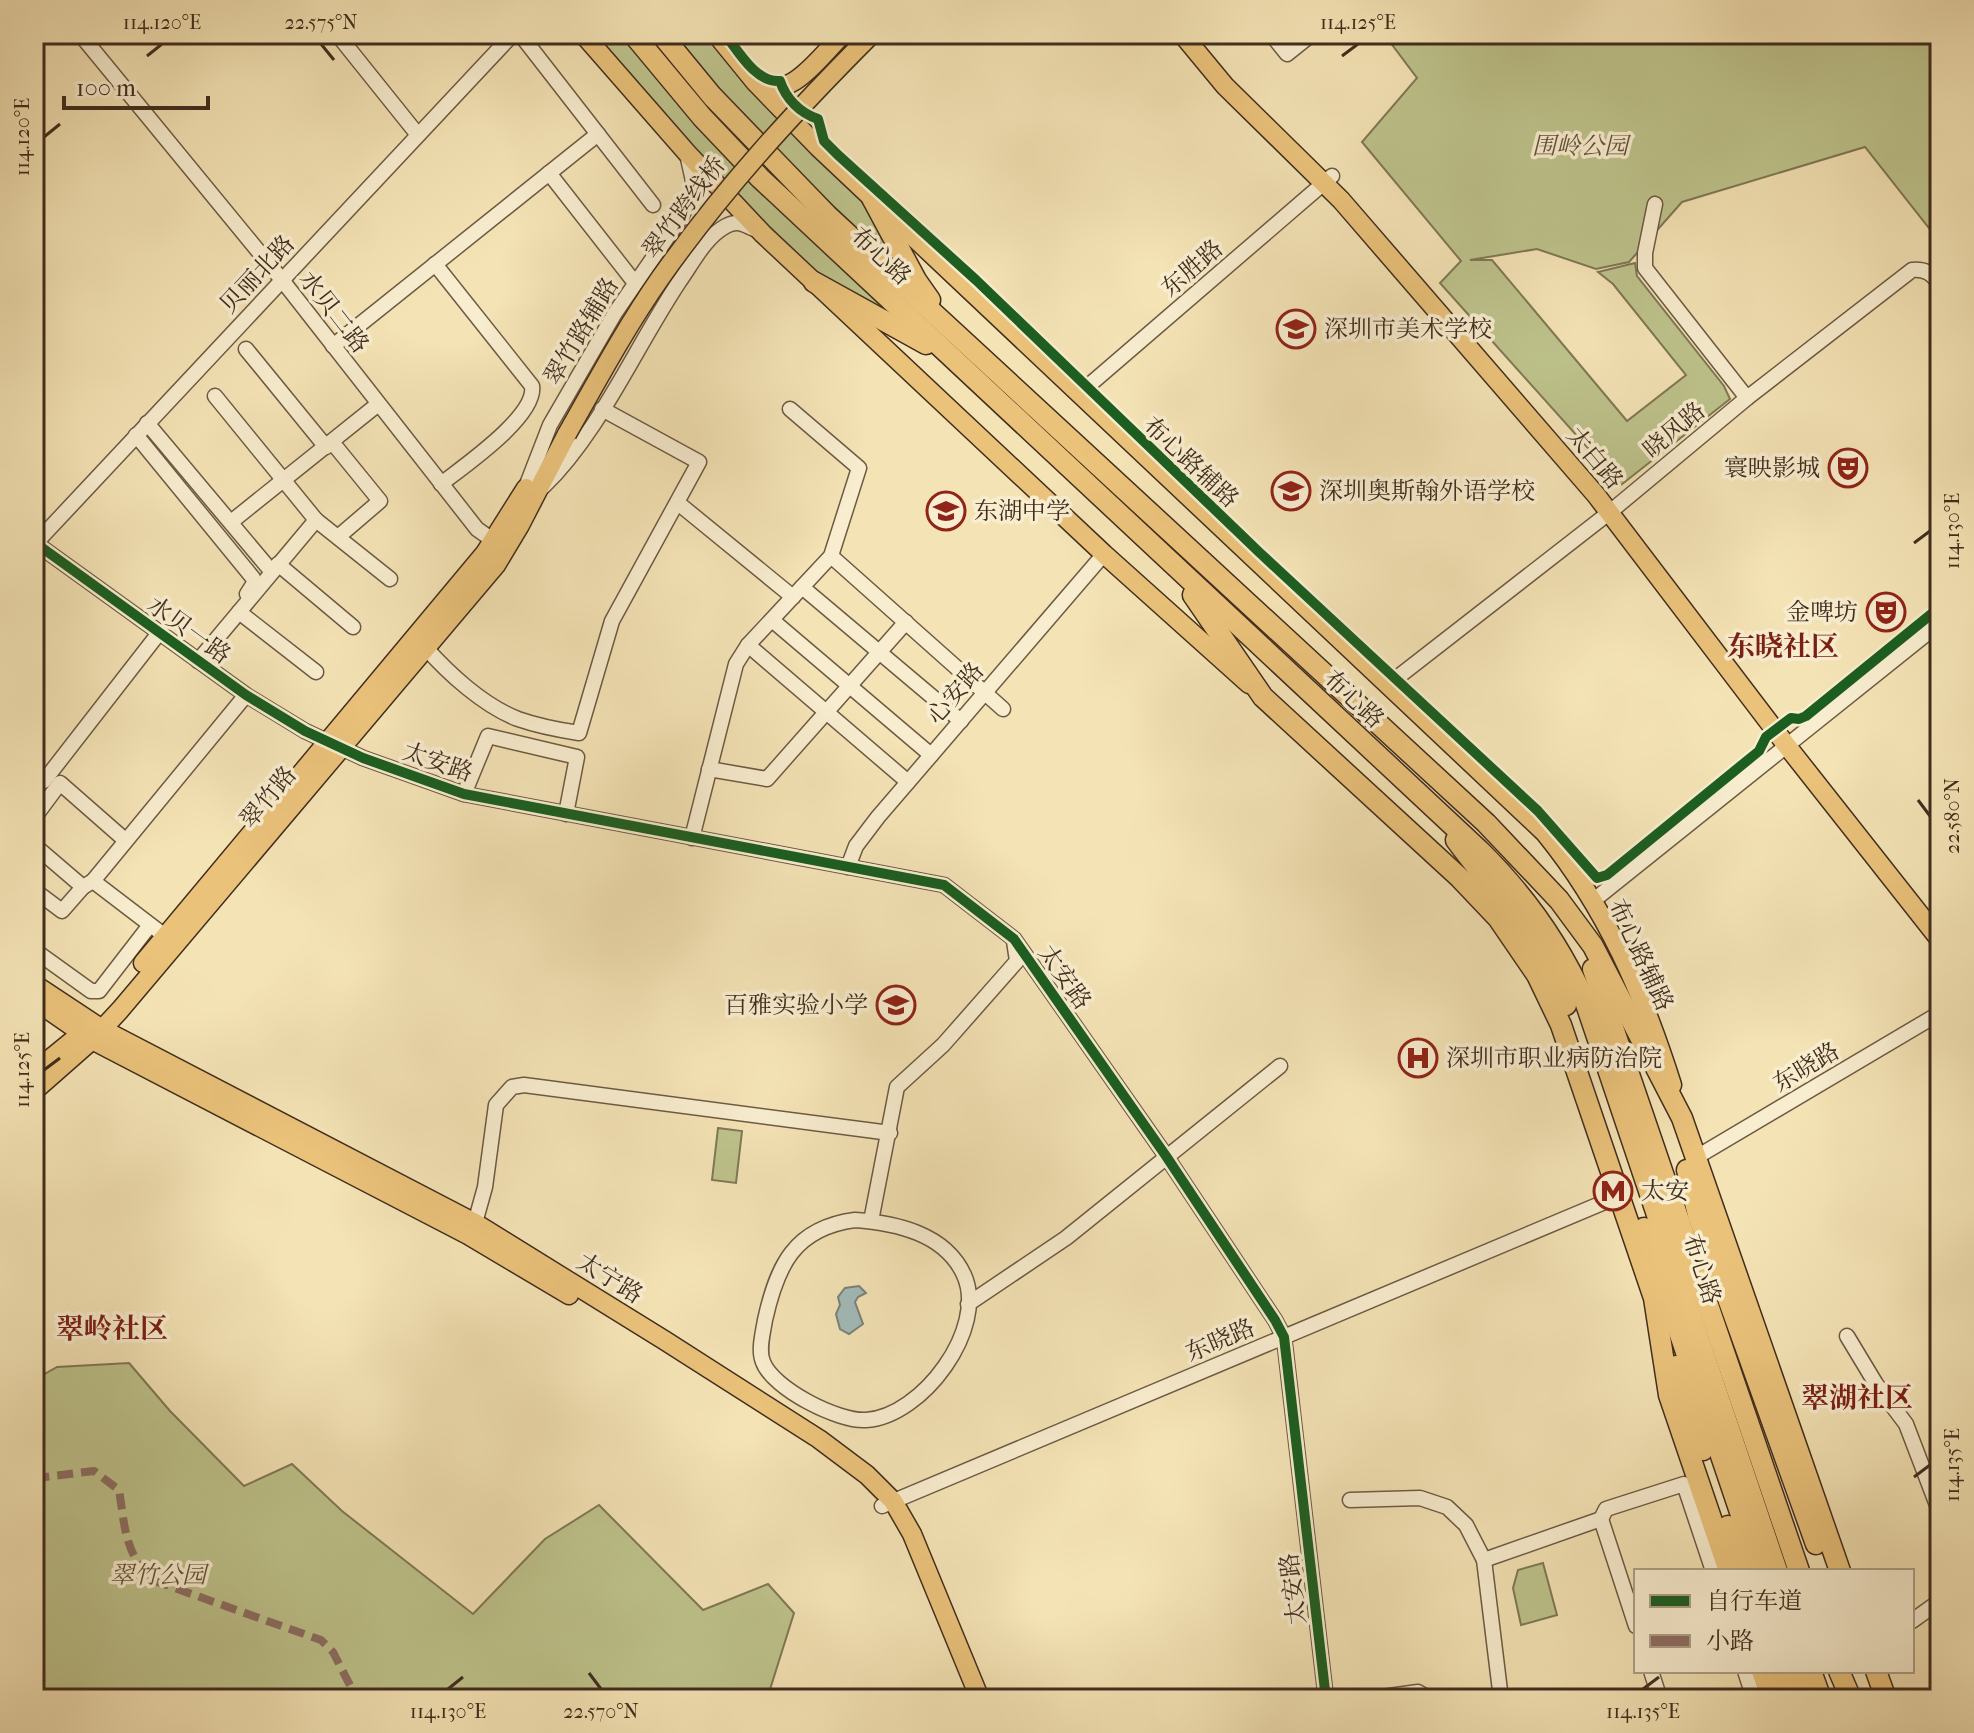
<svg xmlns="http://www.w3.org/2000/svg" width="1974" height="1733" font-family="'IM FELL French Canon','Noto Serif SC',serif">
<rect width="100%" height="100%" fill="#f4e3b5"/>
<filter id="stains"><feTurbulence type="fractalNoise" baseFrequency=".0025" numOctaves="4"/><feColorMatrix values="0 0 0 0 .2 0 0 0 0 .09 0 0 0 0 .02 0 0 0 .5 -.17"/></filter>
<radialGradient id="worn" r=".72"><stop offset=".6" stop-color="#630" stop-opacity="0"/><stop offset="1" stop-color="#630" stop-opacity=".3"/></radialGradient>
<!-- green -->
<g fill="#bec38c" stroke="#7f7855" stroke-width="2">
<path d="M593,34H624L907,328L813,277L765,230Z"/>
<path d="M672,34H706L758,96L859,196L905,275L752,128Z"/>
<path d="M1384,34H1940V242L1865,147L1682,202L1629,262L1596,269L1537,249L1470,260H1492L1627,421L1686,375L1613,284L1598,272L1635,263L1637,276L1724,386L1730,399L1621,485L1440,283L1461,261L1362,142L1417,78Z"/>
<path d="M718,1128L742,1131L736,1183L712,1180Z"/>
<path d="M129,1363L170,1411L244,1486L292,1464L342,1511L473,1614L545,1539L599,1505L703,1610L768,1584L794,1613L767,1699H34V1380L57,1367Z"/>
<path d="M1543,1563L1557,1615L1521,1625L1513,1588L1518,1570Z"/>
</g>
<!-- water -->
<path fill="#a2bbba" stroke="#7b827c" stroke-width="2" d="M859,1286L866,1293L858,1297L855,1302L863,1324L849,1334L840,1329L836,1314L840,1305L838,1297L845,1288Z"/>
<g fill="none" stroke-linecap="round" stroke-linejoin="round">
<!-- minor casing -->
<g stroke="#6d5a44" stroke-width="17">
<g id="minor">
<path d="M80,34L282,280L477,529L494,541"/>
<path d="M337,34L418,135"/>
<path d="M520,34L653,205"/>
<path d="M1271,34L1287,54L1312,34"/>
<path d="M549,173L635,283"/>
<path d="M1655,204L1645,253V268L1747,398"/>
<path d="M435,264L532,386C537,416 464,466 441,484"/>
<path d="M333,346L598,134"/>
<path d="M246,349L326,447"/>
<path d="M1080,393L1332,176"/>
<path d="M147,423L272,572"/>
<path d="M136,435L253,578L254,583L247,594"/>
<path d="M332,442L380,501L338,537"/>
<path d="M543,487C599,433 635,348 679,282C692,264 705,237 726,226C737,220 744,224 754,229"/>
<path d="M524,492L550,425L615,313L680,219L690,200L693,181L687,154"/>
<path d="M678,503L793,597"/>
<path d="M316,520L390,579"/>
<path d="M231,522L377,405"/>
<path d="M34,542L246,695L305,731L363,758L464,794L944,885L1014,939L1166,1156L1275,1320L1284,1337L1326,1699"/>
<path d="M34,545L513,34"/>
<path d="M831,556L1003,709"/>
<path d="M278,564L353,627"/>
<path d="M802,587L961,721"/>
<path d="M239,612L316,672"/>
<path d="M772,620L931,755"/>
<path d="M748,645L908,782"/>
<path d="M425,647C449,674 484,706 518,719C538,726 559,730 579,733L612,621L699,462L602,409"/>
<path d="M198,661L316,520L215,396"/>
<path d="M1389,684L1610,512L1747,398L1912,270C1926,269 1931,273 1940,284"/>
<path d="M709,769L767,779L906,622"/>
<path d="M34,774L44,781L159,633"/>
<path d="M464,794L488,736L577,757L566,814"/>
<path d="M34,818L60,783L125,840"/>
<path d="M692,838L736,664L748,645L831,556L859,468L790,409"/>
<path d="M34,845L83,887L93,881L165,936"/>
<path d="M848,867L856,846L878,817L1104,554"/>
<path d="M93,881L246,695"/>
<path d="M34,890L62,911L83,887"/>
<path d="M1594,900L1940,623"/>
<path d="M34,950L91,991H99L150,925"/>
<path d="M1695,1158L1940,1013"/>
<path d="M855,1220C895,1223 945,1233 964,1275C988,1328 922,1417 866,1420C839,1422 773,1389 763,1362C758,1350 763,1333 765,1320C777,1266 794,1228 855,1220Z"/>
<path d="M871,1221L897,1087L943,1045L1017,961L1014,941"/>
<path d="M475,1223L485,1187L496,1105L512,1087L524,1085L890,1133"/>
<path d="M968,1304L1066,1238L1280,1066"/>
<path d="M1847,1336L1876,1384L1906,1424L1940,1513"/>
<path d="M1350,1500L1420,1498L1447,1507L1466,1525L1484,1560L1501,1699"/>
<path d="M882,1506L1619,1196"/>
<path d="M1601,1519L1636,1626"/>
<path d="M1484,1560L1601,1519L1606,1509L1684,1484L1713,1571"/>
<path d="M1912,1621L1940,1601"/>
<path d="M1651,1671L1660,1699"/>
<path d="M1745,1671L1754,1699"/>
<path d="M1375,1698L1418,1692L1430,1699"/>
</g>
</g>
<!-- major casing -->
<g stroke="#402d1e" stroke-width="21">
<g id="major">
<path d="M583,34L687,153L763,234L1104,554L1249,684"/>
<path d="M716,34L755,82L818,147L1545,833C1606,908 1643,993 1672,1085"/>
<path d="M1182,34L1225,86L1341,200L1596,495L1787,746L1940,940"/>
<path d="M757,83C789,104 821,55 843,34"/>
<path d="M143,963L485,553L526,488"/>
<path d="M34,984L102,1029L475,1223L664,1340L819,1439L867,1475L893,1501L912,1534L980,1699"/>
<path d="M34,1000L92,1040L468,1235L569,1295"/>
<path d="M34,1072L88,1028"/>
<path d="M34,1091L92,1040L120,1010L496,565L520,525L567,434"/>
</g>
</g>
<!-- highway casing -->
<g stroke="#402d1e" stroke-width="23">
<g id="highway">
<path d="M633,34L702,117L760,178L1479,850C1524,894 1559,943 1585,1001L1777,1571"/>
<path d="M661,34L712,96L827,215L1486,823L1559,900L1593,946L1682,1118L1840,1571"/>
<path d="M872,198L916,280L930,300"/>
<path d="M814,282L926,344"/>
<path d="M1193,595L1263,697L1460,878L1498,918L1537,975L1561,1025L1654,1298L1669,1395L1729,1571"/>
<path d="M1456,840C1495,893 1544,942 1566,1005"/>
<path d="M1593,969L1799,1571"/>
<path d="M1687,1170L1698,1215L1816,1544"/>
<path d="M1644,1228L1760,1571"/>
<path d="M1676,1366L1703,1450"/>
<path d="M1728,1526L1744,1571"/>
<path d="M1762,1671L1772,1699"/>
<path d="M1778,1671L1787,1699"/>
<path d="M1795,1671L1805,1699"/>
<path d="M1811,1671L1821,1699"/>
<path d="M1839,1671L1851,1699"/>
<path d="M1876,1671L1886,1699"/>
</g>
</g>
<!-- minor -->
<use href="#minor" stroke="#f8edcf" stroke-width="14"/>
<!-- major -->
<use href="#major" stroke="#eac27a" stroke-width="18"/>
<!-- highway -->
<use href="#highway" stroke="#eac27a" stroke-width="20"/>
<!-- major-bridge casing -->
<g stroke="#402d1e" stroke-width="21" stroke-linecap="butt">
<path id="major-bridge" d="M567,434C597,381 626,327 661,277C725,187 794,112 872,34"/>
</g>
<!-- major-bridge -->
<use href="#major-bridge" stroke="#eac27a" stroke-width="18"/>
<!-- quiet -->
<path stroke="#8d6e63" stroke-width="8" stroke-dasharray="16 8" stroke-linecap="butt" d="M34,1481L45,1477L94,1471L119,1490C125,1526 124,1552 152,1580L321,1640L333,1652L357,1699"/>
<!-- cycleway casing -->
<g stroke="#f8edcf" stroke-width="15">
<g id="cycleway">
<path d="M725,34C738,51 756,83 780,81C786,99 800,113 818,119L824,141L838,155L976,280L1260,553L1538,811L1597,878L1607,875L1759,751L1766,737L1791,718L1799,719L1806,716L1940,607"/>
<path d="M34,542L246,695L305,731L363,758L464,794L944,885L1014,939L1166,1156L1275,1320L1284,1337L1326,1699"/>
</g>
</g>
<!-- cycleway -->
<use href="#cycleway" stroke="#1b5e20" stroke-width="10"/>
</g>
<!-- ticks -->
<path fill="none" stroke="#402d1e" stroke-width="3" d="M321,44L334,60M147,56L162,44M1342,56L1358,44M44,137L60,124M1914,543L1930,531M1918,800L1930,816M44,1070L60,1058M1914,1477L1930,1465M589,1673L601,1689M448,1689L463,1677M1643,1689L1659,1677"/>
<!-- icons -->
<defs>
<g id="school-ring" transform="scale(2)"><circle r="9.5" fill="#f8edcf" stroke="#8f2418" stroke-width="1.5"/><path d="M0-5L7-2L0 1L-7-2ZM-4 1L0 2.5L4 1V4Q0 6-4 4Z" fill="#8f2418"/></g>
<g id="theatre-ring" transform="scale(2)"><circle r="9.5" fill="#f8edcf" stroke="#8f2418" stroke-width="1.5"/><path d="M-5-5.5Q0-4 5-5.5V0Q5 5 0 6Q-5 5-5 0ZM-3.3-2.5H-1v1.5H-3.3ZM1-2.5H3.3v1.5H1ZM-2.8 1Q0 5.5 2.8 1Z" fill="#8f2418"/></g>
<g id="hospital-ring" transform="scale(2)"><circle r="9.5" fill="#f8edcf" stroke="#8f2418" stroke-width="1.5"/><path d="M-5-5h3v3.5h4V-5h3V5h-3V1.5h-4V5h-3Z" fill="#8f2418"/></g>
<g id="metro-ring" transform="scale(2)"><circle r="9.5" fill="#f8edcf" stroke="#8f2418" stroke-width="1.5"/><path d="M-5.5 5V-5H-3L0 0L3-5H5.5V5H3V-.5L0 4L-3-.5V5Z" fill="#8f2418"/></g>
</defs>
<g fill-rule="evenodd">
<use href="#school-ring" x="1296" y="329"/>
<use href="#theatre-ring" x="1848" y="468"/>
<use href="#school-ring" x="1291" y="491"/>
<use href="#school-ring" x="946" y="511"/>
<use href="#theatre-ring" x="1886" y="612"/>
<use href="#school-ring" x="896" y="1005"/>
<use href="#hospital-ring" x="1418" y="1058"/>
<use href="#metro-ring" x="1613" y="1191"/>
</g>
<g text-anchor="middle" stroke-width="7" stroke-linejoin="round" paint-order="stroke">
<!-- park labels -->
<g font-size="24" font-style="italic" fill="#60523a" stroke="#f8edcf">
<text x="1580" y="154">围岭公园</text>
<text x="158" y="1583">翠竹公园</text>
</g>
<!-- street labels -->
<g font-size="24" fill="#402d1e" stroke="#f8edcf">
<text transform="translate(684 207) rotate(-53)" y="8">翠竹跨线桥</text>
<text transform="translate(881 256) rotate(43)" y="8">布心路</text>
<text transform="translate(1192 268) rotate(-41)" y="8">东胜路</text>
<text transform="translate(257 274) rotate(-47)" y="8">贝丽北路</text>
<text transform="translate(334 312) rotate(52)" y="8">水贝二路</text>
<text transform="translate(581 331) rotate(-59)" y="8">翠竹路辅路</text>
<text transform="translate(1674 430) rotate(-40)" y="8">晓风路</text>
<text transform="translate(1595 458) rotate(50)" y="8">太白路</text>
<text transform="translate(1191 462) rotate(43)" y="8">布心路辅路</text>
<text transform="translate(189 630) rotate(36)" y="8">水贝一路</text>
<text transform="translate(955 693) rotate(-49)" y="8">心安路</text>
<text transform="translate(1354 699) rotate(43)" y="8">布心路</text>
<text transform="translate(438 762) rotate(19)" y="8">太安路</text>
<text transform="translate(268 797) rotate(-50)" y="8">翠竹路</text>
<text transform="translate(1641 955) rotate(65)" y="8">布心路辅路</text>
<text transform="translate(1065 977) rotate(55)" y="8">太安路</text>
<text transform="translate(1806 1067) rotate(-31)" y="8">东晓路</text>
<text transform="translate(1702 1269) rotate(72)" y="8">布心路</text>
<text transform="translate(610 1278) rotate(32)" y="8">太宁路</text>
<text transform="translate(1220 1340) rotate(-23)" y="8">东晓路</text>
<text transform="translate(1293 1589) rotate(-97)" y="8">太安路</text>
</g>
<!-- poi labels -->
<g font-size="24" fill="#402d1e" stroke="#f8edcf" text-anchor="start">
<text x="1324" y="337">深圳市美术学校</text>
<text x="1820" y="476" text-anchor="end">寰映影城</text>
<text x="1319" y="499">深圳奥斯翰外语学校</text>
<text x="974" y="519">东湖中学</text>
<text x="1858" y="620" text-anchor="end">金啤坊</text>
<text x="868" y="1013" text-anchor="end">百雅实验小学</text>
<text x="1446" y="1066">深圳市职业病防治院</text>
<text x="1641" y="1199">太安</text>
</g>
<!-- quarter labels -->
<g font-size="28" font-weight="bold" fill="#7a1f14" stroke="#f8edcf">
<text x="1783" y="656">东晓社区</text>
<text x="112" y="1338">翠岭社区</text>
<text x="1857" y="1407">翠湖社区</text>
</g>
</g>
<!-- margin -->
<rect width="1974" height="1733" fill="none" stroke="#f4e3b5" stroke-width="88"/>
<!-- legend -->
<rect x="1634" y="1569" width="280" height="104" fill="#f8edcf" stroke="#aea088" stroke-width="2"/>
<rect x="1650" y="1595" width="40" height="12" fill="#1b5e20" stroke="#aea088" stroke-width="2"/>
<text x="1706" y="1609" font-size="24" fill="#402d1e">自行车道</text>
<rect x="1650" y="1635" width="40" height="12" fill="#8d6e63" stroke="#aea088" stroke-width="2"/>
<text x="1706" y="1649" font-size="24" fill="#402d1e">小路</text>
<!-- scale -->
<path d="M64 96v12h144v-12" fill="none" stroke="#402d1e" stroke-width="4"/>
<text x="76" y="96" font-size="24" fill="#402d1e" stroke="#f8edcf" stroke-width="6" paint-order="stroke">100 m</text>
<rect x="44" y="44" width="1886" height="1645" fill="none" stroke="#402d1e" stroke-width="3"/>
<g font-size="20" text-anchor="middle" fill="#402d1e">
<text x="162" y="29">114.120°E</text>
<text x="321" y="29">22.575°N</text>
<text x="1358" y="29">114.125°E</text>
<text transform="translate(22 137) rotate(-90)" y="7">114.120°E</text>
<text transform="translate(1952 531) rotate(-90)" y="7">114.130°E</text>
<text transform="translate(1952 816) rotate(-90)" y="7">22.580°N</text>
<text transform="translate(22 1070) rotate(-90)" y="7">114.125°E</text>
<text transform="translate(1952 1465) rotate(-90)" y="7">114.135°E</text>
<text x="448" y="1718">114.130°E</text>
<text x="601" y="1718">22.570°N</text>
<text x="1643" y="1718">114.135°E</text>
</g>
<rect width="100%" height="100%" filter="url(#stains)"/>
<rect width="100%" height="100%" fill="url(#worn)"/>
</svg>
